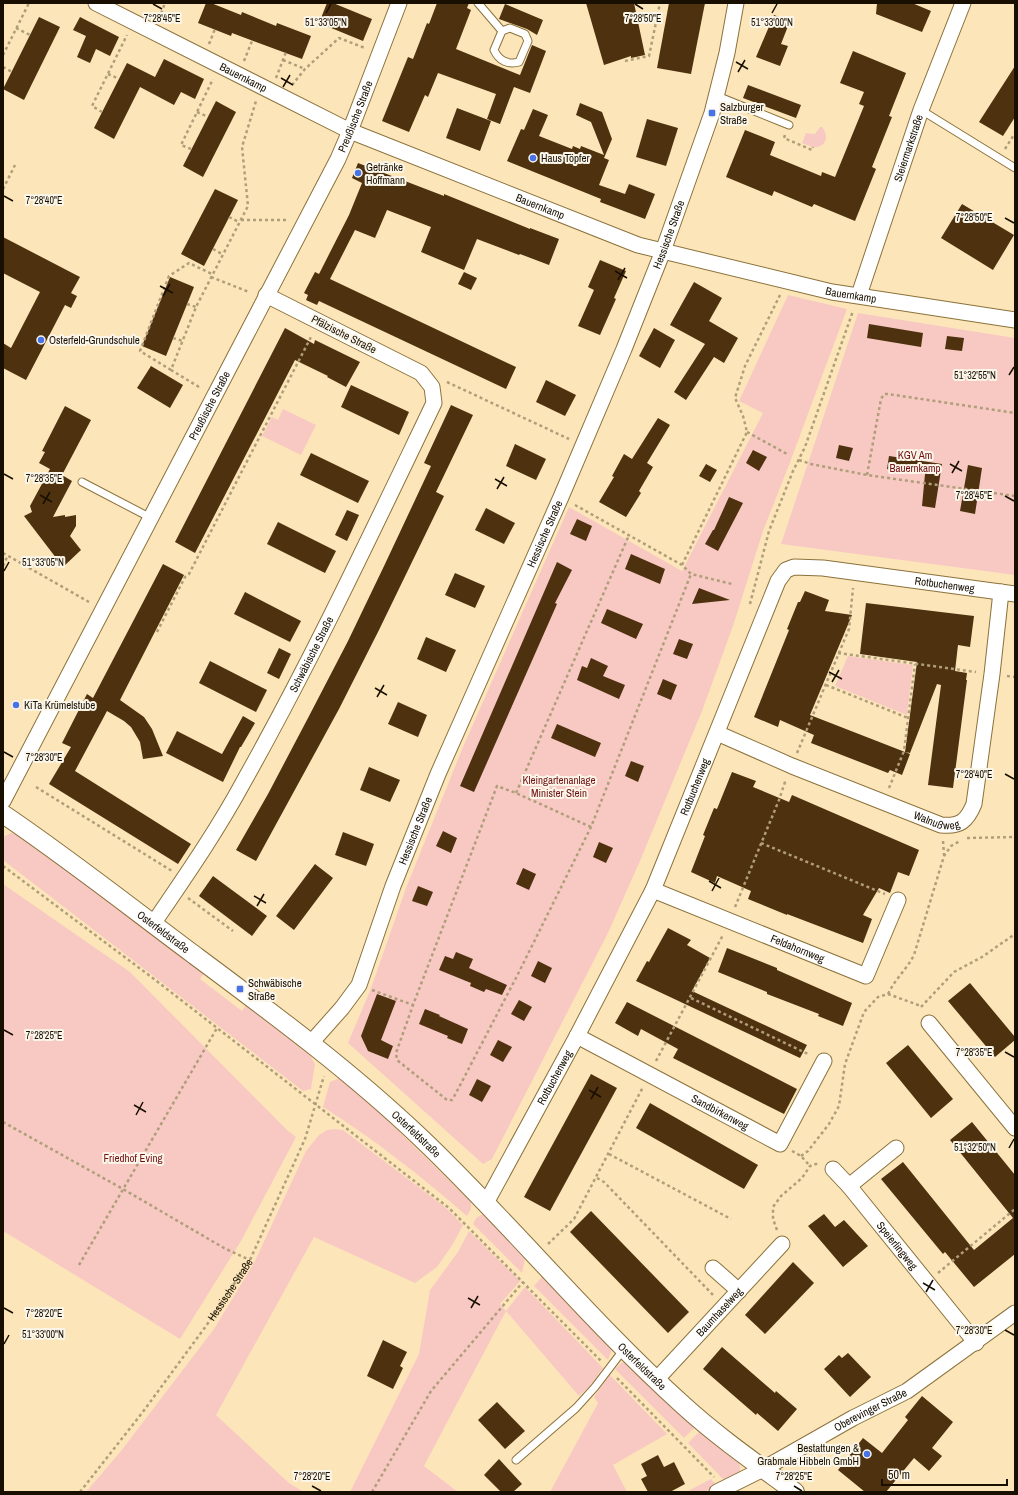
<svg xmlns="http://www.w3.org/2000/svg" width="1018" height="1495" font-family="'Archivo Narrow',sans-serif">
<rect width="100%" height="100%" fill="#fce6b9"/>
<!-- green -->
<g fill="#f8c9c3">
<path d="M820,127H822C828,133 828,145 817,147C812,148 806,144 802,143L806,133L815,134Z"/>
<path d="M788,295L847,309L789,465L763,531L733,626L702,711L640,861L607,935L492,1159L483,1164L348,1043L370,991L406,888L463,747L569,507L682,571L763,413L739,401Z"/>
<path d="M858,313L1015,338V575L781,544Z"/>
<path d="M283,409L316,425L301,455L262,436L272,417L278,420Z"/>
<path d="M848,656L913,665L907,715L835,686Z"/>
<path d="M11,833L15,834L74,875L204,973L200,979L242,1011L246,1005L310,1055L315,1064L311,1089L303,1091L3,860V837Z"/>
<path d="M3,884L130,972L287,1130L296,1137L241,1241L180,1339L3,1231Z"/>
<path d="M339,1078L376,1109L471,1202V1209L467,1216C422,1177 374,1139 323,1107L330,1082Z"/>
<path d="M335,1129L343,1130L445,1207L463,1225L453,1244L437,1267L415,1283L314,1237L216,1415L289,1483L304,1492H86L121,1451L214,1329L254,1263L306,1151L319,1135L327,1130Z"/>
<path d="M483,1214L525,1259L522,1273L473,1224L476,1218Z"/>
<path d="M469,1231L520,1281L500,1304L506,1311L525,1287L603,1368L591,1385L579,1396L506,1311L424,1466L458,1492H350L419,1354L430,1290L458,1252Z"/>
<path d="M542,1277L612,1349L608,1360L534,1286Z"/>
<path d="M625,1362L695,1427L684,1438L615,1369L621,1363Z"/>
<path d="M610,1375L667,1434L613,1465L627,1492H550L598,1403L594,1397Z"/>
<path d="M700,1431L738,1461L740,1466V1472L736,1475L725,1481L688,1443Z"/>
<path d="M711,1479L717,1486L704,1492H686Z"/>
</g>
<!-- building -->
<g fill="#4e310f">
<path d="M206,3H211L241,15L242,12L276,26L277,23L311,36L302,59L232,33L231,36L198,23Z"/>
<path d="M327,3H333L372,19L363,41L319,23Z"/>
<path d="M437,3H469L467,8L471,10L456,49L520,75L532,45L546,51L530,93L514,87L500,124L487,119L496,94L438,73L428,97L425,95L409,132L382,121L408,57L413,59L427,23L429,24Z"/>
<path d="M586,3H634L645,55L631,58V56L604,65Z"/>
<path d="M669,3H705L691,74L657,68Z"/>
<path d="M877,3H912L931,11L922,32L876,14Z"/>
<path d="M505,4L543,20L537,35L527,29L499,19Z"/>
<path d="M774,15L790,21L781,44L788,46L780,66L756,57Z"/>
<path d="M39,17L60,27L24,100L3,89Z"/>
<path d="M80,17L119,37L110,56L96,49L90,63L77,57L86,36L73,30Z"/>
<path d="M853,51L906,73L889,116L892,117L872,167L876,169L855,221L814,204L812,207L774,191L772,196L726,177L745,130L775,142L770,155L821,176L822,172L835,177L864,106L859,104L864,92L840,83Z"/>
<path d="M164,59L204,79L195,99L181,92L174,105L140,87L114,139L94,128L127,63L155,77Z"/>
<path d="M1015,66V117L1003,136L979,122Z"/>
<path d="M748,85L801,105L796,118L743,98Z"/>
<path d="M216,101L236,112L203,177L183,166Z"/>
<path d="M580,103L602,112L612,139L604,158L609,160L599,185L625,194L629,184L655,194L645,219L600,202L601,199L507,161L521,129L524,130L533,109L548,115L539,136L572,149L573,146L580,149L581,146L604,155L591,122L576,115Z"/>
<path d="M457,108L491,121L480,151L446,138Z"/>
<path d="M647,119L678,128L666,166L636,157Z"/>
<path d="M358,163L444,196V194L530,229V228L559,239L549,265L520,254L519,255L477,239L464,270L421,252L431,227L387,210L375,238L355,230L330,279L516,367L506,389L319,301L317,305L306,300L308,295L304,293L315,272L319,274L349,215L362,183L352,178Z"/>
<path d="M215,189L238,200L204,266L181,254Z"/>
<path d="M962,204L1014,235L993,270L941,238Z"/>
<path d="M3,237L80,277L71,293L77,296L71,308L65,305L26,380L3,368V343L11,348L40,292L3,273Z"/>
<path d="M600,260L626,271L614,298L616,299L600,335L578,326L594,290L588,287Z"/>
<path d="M464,272L477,278L471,290L458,284Z"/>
<path d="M170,277L194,287L166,356L142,346Z"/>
<path d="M694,282L722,298L709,321L738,338L724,363L714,357L686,400L674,392L705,344L670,325Z"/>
<path d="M869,324L923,333L921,347L867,338Z"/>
<path d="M285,328L314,344L315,340L360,362L346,387L327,377L328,376L295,360L195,553L175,542Z"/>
<path d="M654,328L675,340L660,368L639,356Z"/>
<path d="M947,336L964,338L962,351L945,349Z"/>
<path d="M151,366L183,385L170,408L137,388Z"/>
<path d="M546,380L576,395L565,416L536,402Z"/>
<path d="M351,385L409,412L399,435L341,407Z"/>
<path d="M451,405L473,415L436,492L444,496L379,630L339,709L256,861L236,850L268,794L308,718L348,641L385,564L431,466L424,463Z"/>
<path d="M65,406L91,420L62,475L72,481L53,517L65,515V517L76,515V526L70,536L81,550L63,567L24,516L32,512L30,506L50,469L39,463L45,452L42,451Z"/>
<path d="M658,418L670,425L647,463L653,467L639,491L641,493L626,517L599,502L614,477L612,476L624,454L632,459Z"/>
<path d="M515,444L546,459L536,480L506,466Z"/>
<path d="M839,445L853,448L849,461L836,458Z"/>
<path d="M753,450L767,457L759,471L746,463Z"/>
<path d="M311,453L369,481L358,503L300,475Z"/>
<path d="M889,456L942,464L935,508L922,506L925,474L887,469Z"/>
<path d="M706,464L717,470L710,482L699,476Z"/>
<path d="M968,465L982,468L975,514L960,511Z"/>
<path d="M729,497L743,503L718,551L705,544L713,530H714Z"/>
<path d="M486,508L515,523L504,544L475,530Z"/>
<path d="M347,510L359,515L347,541L335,535Z"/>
<path d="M577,519L592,526L586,541L570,534Z"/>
<path d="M278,522L336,551L325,573L267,544Z"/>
<path d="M631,554L665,569L660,584L625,569Z"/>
<path d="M557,562L572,570L555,603L557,604L474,792L460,786Z"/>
<path d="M163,564L184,575L120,700L144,717L152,729L163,756L143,759L140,742L131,727L124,721L107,711L75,771L191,844L178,864L49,784L71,747L62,743L87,694L93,698Z"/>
<path d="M455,573L485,586L475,608L445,595Z"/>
<path d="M699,588L730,600L692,604Z"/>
<path d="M805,591L829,600L825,611L852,615L810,715L905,752L917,662L860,654L866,603L974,616L970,647L958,645L955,671L967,673L966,680H967L953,788L928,785L941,685L937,684L910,753L905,752L910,754L902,775L890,770L888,773L811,743L814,735L780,720L778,727L754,717L789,630L787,629L798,602H800Z"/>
<path d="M245,592L301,621L290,642L234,614Z"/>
<path d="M607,609L643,624L636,639L601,623Z"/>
<path d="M426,637L456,650L446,672L417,659Z"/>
<path d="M679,639L693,644L687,659L673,654Z"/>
<path d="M279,648L291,654L279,679L267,673Z"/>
<path d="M591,658L608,666L603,676L625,685L619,699L577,680L582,666L587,668Z"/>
<path d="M210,661L267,690L256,712L199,683Z"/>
<path d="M663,679L677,685L671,700L657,694Z"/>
<path d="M398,702L427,715L418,737L388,724Z"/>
<path d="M243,716L255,723L241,747H240L223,782L166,753L177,731L222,754Z"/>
<path d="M557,724L601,743L595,757L551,738Z"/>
<path d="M631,761L644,766L638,782L625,776Z"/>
<path d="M369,767L400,780L390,802L360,790Z"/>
<path d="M732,772L756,781L753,787L789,802L792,795L919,850L909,876L898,872L890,893L879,888L863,915L872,919L863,943L787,914V915L748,899L751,891L717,876L715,883L691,872L705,836L703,835L714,808L717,809Z"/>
<path d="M443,831L457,838L451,853L436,846Z"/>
<path d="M343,832L374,844L366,866L335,855Z"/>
<path d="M599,842L613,848L606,863L593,857Z"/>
<path d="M315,864L333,878L294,930L276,916Z"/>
<path d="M523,868L536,874L529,890L516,884Z"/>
<path d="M213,876L267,916L252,936L199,896Z"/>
<path d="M418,886L433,892L427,906L412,901Z"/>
<path d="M668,928L691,940L687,945L710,958L692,991L807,1045L800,1058L636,981L647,961L649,962Z"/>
<path d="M727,948L777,968V970L852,1003L843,1026L818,1016L819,1014L767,994V992L718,972Z"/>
<path d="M456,952L473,959L469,968L507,985L502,995L486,989L484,992L470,986L471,983L439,970L445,956L453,959Z"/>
<path d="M538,961L552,968L545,983L531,976Z"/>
<path d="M970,983L1015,1037V1040L995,1057L948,1001Z"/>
<path d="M377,994L396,1001L381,1040L393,1046L388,1059L368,1051L361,1036Z"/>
<path d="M519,1000L532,1007L524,1021L511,1014Z"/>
<path d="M627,1002L797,1089L784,1114L673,1058L678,1049L641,1029L638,1036L615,1023Z"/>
<path d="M425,1009L440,1015L439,1016L468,1029L462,1044L447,1038L448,1036L419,1024Z"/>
<path d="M498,1040L512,1047L503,1062L490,1055Z"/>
<path d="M908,1045L953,1099L931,1118L886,1063Z"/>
<path d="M591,1074L617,1088L550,1211L524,1197Z"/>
<path d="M477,1079L491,1086L482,1102L469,1095Z"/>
<path d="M650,1103L758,1165L744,1189L636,1128Z"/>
<path d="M972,1122L1015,1175V1254L974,1287L945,1252L943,1254L881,1179L903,1162L974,1250L1013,1218L950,1140Z"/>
<path d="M591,1211L689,1312L668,1333L570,1232Z"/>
<path d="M824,1214L835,1227L844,1220L868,1246L843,1267L808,1226Z"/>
<path d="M793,1262L814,1283L765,1334L745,1315Z"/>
<path d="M383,1340L407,1352L400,1366L403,1368L393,1389L367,1376Z"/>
<path d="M722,1347L775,1393L776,1391L797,1409L778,1431L757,1413L756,1415L703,1369Z"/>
<path d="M848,1353L871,1377L850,1397L824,1369L839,1355L842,1358Z"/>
<path d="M922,1396L953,1422L932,1448L942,1456L929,1471L914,1458L886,1492H865L838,1470L863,1438L882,1453L908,1420L905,1417Z"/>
<path d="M497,1402L525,1431L505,1449L478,1420Z"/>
<path d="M658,1455L664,1467L674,1462L685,1484L670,1492H648L641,1479L647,1476L641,1464Z"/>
<path d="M499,1459L522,1484L513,1492H501L484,1475Z"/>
</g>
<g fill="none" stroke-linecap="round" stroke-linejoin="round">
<!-- service casing -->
<g stroke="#8b723b" stroke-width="9">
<g id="service">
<path d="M478,3L502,31"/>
<path d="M510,28L525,34L528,41L519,62C508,65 499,61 494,50L502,31Z"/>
<path d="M717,96L789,125"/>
<path d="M921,110L1015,168"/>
<path d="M82,482L151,518"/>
<path d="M516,1460L576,1408L595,1387L624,1349"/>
</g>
</g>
<!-- minor casing -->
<g stroke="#8b723b" stroke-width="17">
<g id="minor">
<path id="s2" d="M96,3L350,131L638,245L832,292L1015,320"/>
<path id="s3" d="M859,295L921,110L963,3"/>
<path id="s4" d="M717,733L792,766L941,825C960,827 967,821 974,804L992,674L1001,592"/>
<path id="s5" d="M3,801L338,159L350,131L399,3"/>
<path id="s6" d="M653,890L866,976L898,900"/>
<path id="s7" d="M153,924C185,877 217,831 244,781C313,658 373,530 434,403L432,387L421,373L266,295"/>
<path d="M929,1023L1015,1128"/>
<path id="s8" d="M577,1036L780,1144L824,1061"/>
<path id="s9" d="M310,1044L342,1008L359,985L393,886L438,774L561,497L624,349L663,251L712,113L727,53L736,3"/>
<path id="s10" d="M833,1169L849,1186L976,1343"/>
<path d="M849,1186L896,1148"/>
<path id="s11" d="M486,1203L577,1036L653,890L778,581L786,570L794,567L823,568L1015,594"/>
<path d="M713,1268L739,1291"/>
<path id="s12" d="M656,1380L782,1244"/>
<path id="s13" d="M717,1492L763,1469L853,1418L907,1391L1015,1313"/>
</g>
</g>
<!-- tertiary casing -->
<g stroke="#8b723b" stroke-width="20">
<g id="tertiary">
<path id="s14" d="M3,814C68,858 130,907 193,954C271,1012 352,1072 422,1139C512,1225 591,1322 683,1405C718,1437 757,1464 795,1492"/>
</g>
</g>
<!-- path -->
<g stroke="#b09e7b" stroke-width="2.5" stroke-dasharray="3 3" stroke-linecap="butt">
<path d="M159,19L165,3"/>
<path d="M16,28L30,35"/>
<path d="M209,44L215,29"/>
<path d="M3,55L29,3"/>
<path d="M283,60L305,69"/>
<path d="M244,61L252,41"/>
<path d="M625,61L649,56L660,3"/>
<path d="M3,67L12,72"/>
<path d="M108,74L119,79"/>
<path d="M276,78L286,52"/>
<path d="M292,85L305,69L339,38L365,48"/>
<path d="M102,112L92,106L127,35"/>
<path d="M197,112L208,117"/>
<path d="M785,135L784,138L812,150L813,147"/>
<path d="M191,149L181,145L213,79"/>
<path d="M1005,149L1015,133"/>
<path d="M3,189L15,165"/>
<path d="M229,217L239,222"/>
<path d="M241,220H286"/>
<path d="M213,249L222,254"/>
<path d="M211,277L249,292"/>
<path d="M187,304L196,307"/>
<path d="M173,338L183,341"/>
<path d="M171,370L140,351L169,276L189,263L212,274"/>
<path d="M447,382L569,439"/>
<path d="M199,387L171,370L196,307L248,206L242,147L256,101"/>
<path d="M747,432L787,454"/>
<path d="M799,460L811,464L867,475L1015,496"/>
<path d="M867,475L881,399L884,394H888L1015,413"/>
<path d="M575,505L682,565L691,574L732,584"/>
<path d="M3,553L89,602"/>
<path d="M682,565L747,432L743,416L735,398L745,366L780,295"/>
<path d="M3,566L8,555"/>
<path d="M750,604L769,531L793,471L805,447L853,311"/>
<path d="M157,632L185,577L189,574L312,335"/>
<path d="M838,653L976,672"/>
<path d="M1007,676L1015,677"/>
<path d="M826,685L908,718"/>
<path d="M797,753L849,629L853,588"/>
<path d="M36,787L172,871"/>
<path d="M889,788L904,751L915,664"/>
<path d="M516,793L629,535"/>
<path d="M591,827L516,793L497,786L413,1005L396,1053L397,1060L447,1100H452L456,1093L517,976L591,827L691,574"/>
<path d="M967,838L1015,837"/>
<path d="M943,841L944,855"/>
<path d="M761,843L885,894"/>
<path d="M3,866L154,979L449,1208L601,1361"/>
<path d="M188,898L233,931"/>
<path d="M735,907L779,800L786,779"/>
<path d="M372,990L413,1005"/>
<path d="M888,994C895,979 907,969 914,955L944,856L951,846L960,841"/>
<path d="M691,998L810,1055"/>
<path d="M921,1007L954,972L982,957L1015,934"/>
<path d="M656,1061L723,935"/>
<path d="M3,1122L123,1189L224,1248L250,1260"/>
<path d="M792,1151L801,1156L810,1166"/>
<path d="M609,1154L731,1219"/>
<path d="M801,1156L808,1151L829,1124L839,1106L845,1064L864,1012L878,997L888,994L921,1006"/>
<path d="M597,1178L604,1182L714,1296"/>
<path d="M777,1230L773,1219V1207L781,1196L802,1178L810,1166L819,1163"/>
<path d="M548,1244L574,1219L643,1087"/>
<path d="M79,1265L217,1028"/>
<path d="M938,1273L1015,1209"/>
<path d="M617,1378L714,1477"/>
<path id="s1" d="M80,1492L142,1413L206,1326L250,1260L305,1139L324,1076"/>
<path d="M372,1492L431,1391L523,1282"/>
</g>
<!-- service -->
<use href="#service" stroke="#fff" stroke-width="7"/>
<!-- minor -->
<use href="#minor" stroke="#fff" stroke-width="15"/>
<!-- tertiary -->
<use href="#tertiary" stroke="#fff" stroke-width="18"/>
</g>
<!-- ticks -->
<path fill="none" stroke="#180f00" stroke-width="1.5" d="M153,4L162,9M635,4L643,9M326,13L331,4M772,13L777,4M736,62L748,69M738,72L745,60M281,78L293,85M283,87L290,75M4,196L13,201M1005,218L1014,223M615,271L627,278M618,280L625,268M160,286L173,293M163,296L170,284M1009,375L1014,367M950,464L962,471M952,473L959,461M4,474L13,479M495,479L507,486M497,489L504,477M40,495L52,502M1005,496L1014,501M43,504L50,492M4,571L9,562M829,672L842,679M832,682L839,670M375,688L387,695M377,697L384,685M4,752L13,757M1005,774L1014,779M709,881L721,888M712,891L719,878M254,896L266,903M257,906L264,894M4,1030L13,1035M1005,1052L1014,1057M589,1090L601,1097M591,1099L598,1087M134,1105L146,1112M136,1115L143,1102M1009,1148L1014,1139M923,1283L935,1290M926,1292L933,1280M468,1298L480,1305M4,1308L13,1313M471,1308L478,1296M1005,1330L1014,1335M4,1344L9,1335M312,1486L321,1491M794,1486L802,1491"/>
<!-- markers -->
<g fill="#4873e6" stroke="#fbf6ea" stroke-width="1.5">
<rect x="708" y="109" width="8" height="8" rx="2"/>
<circle cx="533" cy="158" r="4"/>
<circle cx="358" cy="173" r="4"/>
<circle cx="41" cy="340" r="4"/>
<circle cx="16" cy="705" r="4"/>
<rect x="236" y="985" width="8" height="8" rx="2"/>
<circle cx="867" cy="1454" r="4"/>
</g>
<g text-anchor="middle" stroke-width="4" stroke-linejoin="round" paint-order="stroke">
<!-- street labels -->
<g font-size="11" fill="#180f00" stroke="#fbf6ea">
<text dy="4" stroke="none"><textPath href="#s2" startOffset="165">Bauernkamp</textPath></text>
<text dy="4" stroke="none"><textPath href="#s5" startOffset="770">Preußische Straße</textPath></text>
<text dy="4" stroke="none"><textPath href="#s3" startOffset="155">Steiermarkstraße</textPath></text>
<text dy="4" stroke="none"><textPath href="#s2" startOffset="489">Bauernkamp</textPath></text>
<text dy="4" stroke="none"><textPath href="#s9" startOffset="889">Hessische Straße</textPath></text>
<text dy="4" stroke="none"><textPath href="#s2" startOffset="813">Bauernkamp</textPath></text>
<text transform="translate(344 334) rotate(27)" y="4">Pfälzische Straße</text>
<text dy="4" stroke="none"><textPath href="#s5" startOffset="446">Preußische Straße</textPath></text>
<text dy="4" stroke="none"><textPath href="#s9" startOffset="565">Hessische Straße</textPath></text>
<text dy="4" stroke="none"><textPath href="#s11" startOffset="862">Rotbuchenweg</textPath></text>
<text dy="4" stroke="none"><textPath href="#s7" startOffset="313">Schwäbische Straße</textPath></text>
<text dy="4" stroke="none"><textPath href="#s11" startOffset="466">Rotbuchenweg</textPath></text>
<text dy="4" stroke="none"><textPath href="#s4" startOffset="237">Walnußweg</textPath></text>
<text dy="4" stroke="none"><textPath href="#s9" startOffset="241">Hessische Straße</textPath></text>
<text dy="4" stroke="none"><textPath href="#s14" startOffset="199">Osterfeldstraße</textPath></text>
<text dy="4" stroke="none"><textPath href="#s6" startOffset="156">Feldahornweg</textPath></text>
<text dy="4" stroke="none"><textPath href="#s11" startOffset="143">Rotbuchenweg</textPath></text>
<text dy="4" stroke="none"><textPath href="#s8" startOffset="162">Sandbirkenweg</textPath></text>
<text dy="4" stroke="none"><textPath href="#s14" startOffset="523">Osterfeldstraße</textPath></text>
<text dy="4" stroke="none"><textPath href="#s10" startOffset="100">Speierlingweg</textPath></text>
<text dy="4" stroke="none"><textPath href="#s1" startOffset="252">Hessische Straße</textPath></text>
<text dy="4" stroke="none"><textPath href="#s12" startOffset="93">Baumhaselweg</textPath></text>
<text dy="4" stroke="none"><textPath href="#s14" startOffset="847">Osterfeldstraße</textPath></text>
<text dy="4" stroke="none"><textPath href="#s13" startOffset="174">Oberevinger Straße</textPath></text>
</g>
<!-- poi labels -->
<g font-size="11" fill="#180f00" stroke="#fbf6ea" text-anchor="start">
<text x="720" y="111">Salzburger<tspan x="720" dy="13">Straße</tspan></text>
<text x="541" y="162">Haus Töpfer</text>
<text x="366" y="171">Getränke<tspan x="366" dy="13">Hoffmann</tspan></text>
<text x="49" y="344">Osterfeld-Grundschule</text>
<text x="24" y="709">KiTa Krümelstube</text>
<text x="248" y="987">Schwäbische<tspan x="248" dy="13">Straße</tspan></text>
<text x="859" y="1452" text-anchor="end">Bestattungen &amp;<tspan x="859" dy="13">Grabmale Hibbeln GmbH</tspan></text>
</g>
<!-- park labels -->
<g font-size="11" fill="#721114" stroke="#fbf6ea">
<text x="915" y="459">KGV Am<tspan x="915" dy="13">Bauernkamp</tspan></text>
<text x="559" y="784">Kleingartenanlage<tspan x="559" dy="13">Minister Stein</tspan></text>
<text x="133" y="1162">Friedhof Eving</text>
</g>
</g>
<g font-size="10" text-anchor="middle" fill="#180f00" stroke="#fbf6ea" stroke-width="4" stroke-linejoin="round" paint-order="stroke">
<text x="162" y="22">7°28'45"E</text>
<text x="643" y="22">7°28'50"E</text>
<text x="772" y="26">51°33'00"N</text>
<text x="326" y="26">51°33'05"N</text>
<text x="44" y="204">7°28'40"E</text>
<text x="974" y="221">7°28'50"E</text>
<text x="975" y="379">51°32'55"N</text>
<text x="44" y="482">7°28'35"E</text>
<text x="974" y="499">7°28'45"E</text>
<text x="43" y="566">51°33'05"N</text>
<text x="44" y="761">7°28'30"E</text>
<text x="974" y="778">7°28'40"E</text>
<text x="44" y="1039">7°28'25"E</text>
<text x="974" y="1056">7°28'35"E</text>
<text x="975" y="1151">51°32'50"N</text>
<text x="44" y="1317">7°28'20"E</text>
<text x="974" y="1334">7°28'30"E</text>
<text x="43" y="1338">51°33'00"N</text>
<text x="312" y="1480">7°28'20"E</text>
<text x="794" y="1480">7°28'25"E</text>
</g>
<!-- border -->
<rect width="1018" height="1495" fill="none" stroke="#180f00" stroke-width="8"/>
<!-- scale -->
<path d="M882 1479v6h125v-6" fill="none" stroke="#180f00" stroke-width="2"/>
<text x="888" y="1479" font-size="12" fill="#180f00" stroke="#fbf6ea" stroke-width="3" paint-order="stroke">50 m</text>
</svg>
